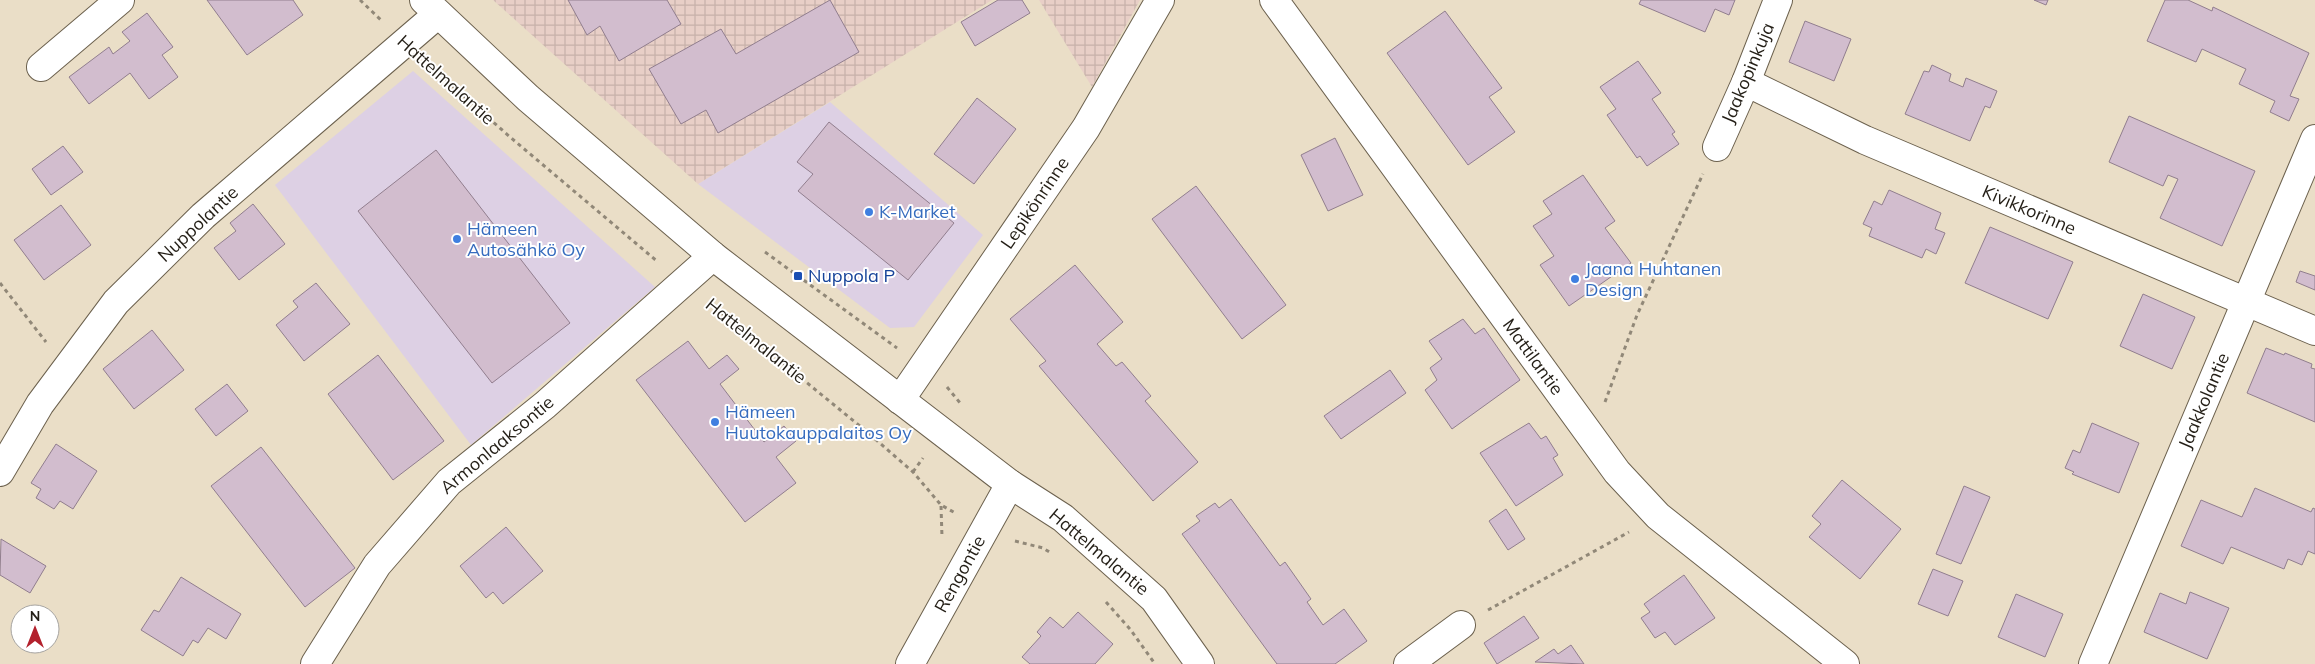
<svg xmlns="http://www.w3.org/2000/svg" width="2315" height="664" font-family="Mulish,sans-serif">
<defs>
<pattern id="industrial-grid" width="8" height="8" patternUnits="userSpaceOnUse" patternTransform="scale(1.25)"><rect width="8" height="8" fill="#e8cfc7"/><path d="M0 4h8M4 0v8" fill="none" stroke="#c7b1aa"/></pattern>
</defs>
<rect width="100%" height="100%" fill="#eadec7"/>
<!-- commercial -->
<g fill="#ddd0e4">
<path d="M413,71L655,287L471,445L275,185Z"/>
<path d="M830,102L983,235L914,327L890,328L698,184Z"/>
</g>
<!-- industrial -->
<g fill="url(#industrial-grid)">
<path d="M493,0H992L698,184Z"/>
<path d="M1039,0H1140L1092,87Z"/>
</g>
<!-- building -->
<g fill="#d2bdce" stroke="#917e8e">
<path d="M207,0H293L303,15L247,55Z"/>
<path d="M568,0H667L681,24L619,61L600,26L587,35Z"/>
<path d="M830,0L859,52L718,133L706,110L681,124L649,69L721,29L736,54Z"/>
<path d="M998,0H1022L1030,13L975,46L961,22Z"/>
<path d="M1641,0H1735L1729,15L1715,9L1705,32L1639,4Z"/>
<path d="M2034,0H2048L2046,5Z"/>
<path d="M2165,0H2188L2212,11L2213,7L2309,53L2290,96L2299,99L2289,121L2270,112L2275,101L2239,84L2246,69L2202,49L2196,62L2147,41Z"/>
<path d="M1445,11L1502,88L1489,97L1515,132L1468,165L1387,53Z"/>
<path d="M147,13L173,47L162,55L178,77L149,99L130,73L89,104L69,77L109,47L113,54L130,41L122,32Z"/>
<path d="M1805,21L1851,39L1834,81L1789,62Z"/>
<path d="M1638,61L1661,93L1652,99L1675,132L1672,134L1679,144L1647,166L1640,156L1637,158L1607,115L1616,109L1600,87Z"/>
<path d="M1932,65L1951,74L1949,81L1963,87L1966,78L1997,91L1990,108L1985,106L1970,141L1905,114L1924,71L1929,72Z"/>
<path d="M977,98L1016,129L974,184L934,154Z"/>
<path d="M2129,116L2255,171L2222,246L2160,218L2178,179L2168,175L2163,186L2109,162Z"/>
<path d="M829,122L954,223L908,280L798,191L813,174L797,162Z"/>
<path d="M1335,138L1363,195L1328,211L1301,155Z"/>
<path d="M63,146L83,172L51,195L32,169Z"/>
<path d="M436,150L570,323L492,383L358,211Z"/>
<path d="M1583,175L1615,221L1605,228L1631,263L1569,306L1540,265L1554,256L1533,226L1552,214L1543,201Z"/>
<path d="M1196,186L1286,305L1242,339L1152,219Z"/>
<path d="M1889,190L1941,213L1935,229L1945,233L1936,254L1926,249L1922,258L1869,236L1872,228L1863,224L1874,201L1882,205Z"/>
<path d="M253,204L285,244L239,280L214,248L236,231L230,223Z"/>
<path d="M61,205L91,245L44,280L14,240Z"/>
<path d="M1990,227L2073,262L2048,319L1965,283Z"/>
<path d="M1075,265L1123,322L1097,344L1116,366L1122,362L1151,396L1145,401L1198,462L1153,501L1039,366L1046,361L1010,319Z"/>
<path d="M2300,271L2315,276V290L2296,282Z"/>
<path d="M316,283L350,324L304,361L276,325L298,307L293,301Z"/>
<path d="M2143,294L2195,317L2172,369L2120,346Z"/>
<path d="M1463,319L1475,334L1484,328L1520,380L1452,429L1425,390L1437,380L1430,368L1442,359L1429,341Z"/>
<path d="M152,330L184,370L134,409L103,369Z"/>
<path d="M688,341L709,369L727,355L739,369L720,384L764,442L784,426L796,441L776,457L796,483L745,522L636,380Z"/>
<path d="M2266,348L2284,355L2285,353L2312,364L2311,368L2315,369V422L2247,393Z"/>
<path d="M378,355L444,441L393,480L328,394Z"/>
<path d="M1390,370L1406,393L1341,439L1324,416Z"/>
<path d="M227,384L248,411L216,436L195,409Z"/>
<path d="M1529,423L1541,439L1546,436L1558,455L1553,458L1563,475L1516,506L1480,453Z"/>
<path d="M2092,423L2139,443L2119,493L2072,474L2074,472L2065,468L2073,450L2080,453Z"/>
<path d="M56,444L97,471L73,509L60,501L54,509L36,498L41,489L31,483Z"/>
<path d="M261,447L355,568L305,607L211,486Z"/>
<path d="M1842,480L1901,529L1860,579L1809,537L1821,524L1812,516Z"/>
<path d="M1964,486L1990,497L1961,564L1936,554Z"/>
<path d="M2255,488L2311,512L2313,508L2315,509V554L2308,551L2302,565L2288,559L2284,569L2231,547L2223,564L2181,546L2201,500L2242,517Z"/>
<path d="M1231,499L1280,566L1285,562L1311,599L1307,602L1323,625L1344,609L1367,641L1335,664H1277L1182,534L1200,521L1196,516L1215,503L1219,508Z"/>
<path d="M1506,509L1525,539L1508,550L1489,521Z"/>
<path d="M506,527L543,571L503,604L493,592L486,598L460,566Z"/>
<path d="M1,539L46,566L30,593L0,575Z"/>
<path d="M1933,569L1963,581L1948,616L1918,604Z"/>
<path d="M1684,575L1715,618L1675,645L1665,632L1655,638L1641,618L1650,612L1644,604Z"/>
<path d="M181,577L241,614L226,639L208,628L198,643L193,640L183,656L141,630L154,610L159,612Z"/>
<path d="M2190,592L2229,608L2207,659L2144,632L2160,593L2186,604Z"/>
<path d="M2016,594L2063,614L2045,657L1998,637Z"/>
<path d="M1078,612L1113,644L1095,664H1030L1022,657L1041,636L1037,632L1050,617L1063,628Z"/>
<path d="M1524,616L1539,638L1497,664L1484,643Z"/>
<path d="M1571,645L1584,664L1535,662L1554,649L1558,654Z"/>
</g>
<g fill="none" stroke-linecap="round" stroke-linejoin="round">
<!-- street casing -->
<g stroke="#6c614e" stroke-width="30">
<g id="street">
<path d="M1274,0L1617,472L1658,516L1845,664"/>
<path d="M41,67L120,0"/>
<path d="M1746,82L1865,140L2315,331"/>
<path d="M1717,147L1746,82L1778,0"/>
<path d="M900,400L1086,128L1160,0"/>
<path d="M0,472L40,404L116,302L203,216L438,14"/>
<path d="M315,664L377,565L449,482L545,405L713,256"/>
<path d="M1408,664L1461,625"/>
<path d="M2093,664L2315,139"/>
</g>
</g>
<!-- secondary casing -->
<g stroke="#6c614e" stroke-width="30">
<g id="secondary">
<path d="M424,0L528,98L713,256L1010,484L1063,518L1154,599L1200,664"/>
<path d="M910,664L1010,484"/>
</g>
</g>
<!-- path -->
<g stroke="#918878" stroke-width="3" stroke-dasharray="4 4" stroke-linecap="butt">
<path d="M360,0L381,20"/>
<path d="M428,64L510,137L658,262"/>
<path d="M765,252L897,348"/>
<path d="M0,283L46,342"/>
<path d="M708,302L866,431L913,472L941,505L957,514"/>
<path d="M947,387L961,404"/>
<path d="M1605,402L1637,315L1703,174"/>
<path d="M913,472L923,458"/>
<path d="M941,506L942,537"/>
<path d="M1015,541L1043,548L1051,553"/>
<path d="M1106,602L1130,629L1155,664"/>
<path d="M1488,610L1629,532"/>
</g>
<!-- street -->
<use href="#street" stroke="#fff" stroke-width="28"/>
<!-- secondary -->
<use href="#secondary" stroke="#fff" stroke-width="28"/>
</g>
<!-- markers -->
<g fill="#3f7fe0" stroke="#fff" stroke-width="2">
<circle cx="869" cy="212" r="5"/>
<circle cx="457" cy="239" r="5"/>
<circle cx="1575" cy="279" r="5"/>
<circle cx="715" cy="422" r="5"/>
</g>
<rect fill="#1a4fb4" stroke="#fff" stroke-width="2" x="793" y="271" width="10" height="10" rx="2.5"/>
<g text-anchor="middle" stroke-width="4" stroke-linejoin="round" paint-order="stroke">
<!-- street labels -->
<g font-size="18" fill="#231e16" stroke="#fff">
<text transform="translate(1748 73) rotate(-67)" y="6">Jaakopinkuja</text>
<text transform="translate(446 80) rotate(42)" y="6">Hattelmalantie</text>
<text transform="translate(1035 203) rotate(-56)" y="6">Lepikönrinne</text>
<text transform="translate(2029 210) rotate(23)" y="6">Kivikkorinne</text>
<text transform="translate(198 224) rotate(-43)" y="6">Nuppolantie</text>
<text transform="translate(756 341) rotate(39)" y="6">Hattelmalantie</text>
<text transform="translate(1533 357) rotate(54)" y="6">Mattilantie</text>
<text transform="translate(2204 401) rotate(-67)" y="6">Jaakkolantie</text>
<text transform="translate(497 445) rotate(-40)" y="6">Armonlaaksontie</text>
<text transform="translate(1099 552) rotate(40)" y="6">Hattelmalantie</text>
<text transform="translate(960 574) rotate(-61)" y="6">Rengontie</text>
</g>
<!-- shop labels -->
<g font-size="18" fill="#366cbe" stroke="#fff" text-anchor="start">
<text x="879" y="218">K-Market</text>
<text x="467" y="235">Hämeen<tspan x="467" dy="21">Autosähkö Oy</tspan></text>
<text x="1585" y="275">Jaana Huhtanen<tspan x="1585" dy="21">Design</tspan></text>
<text x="725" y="418">Hämeen<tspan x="725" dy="21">Huutokauppalaitos Oy</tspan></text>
</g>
<!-- transit labels -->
<g font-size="18" fill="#164399" stroke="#fff" text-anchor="start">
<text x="808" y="282">Nuppola P</text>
</g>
</g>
<!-- north arrow -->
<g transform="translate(35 629)"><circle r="24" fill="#ffffff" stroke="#a7a5a2"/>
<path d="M0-4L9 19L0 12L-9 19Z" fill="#b3212d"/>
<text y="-8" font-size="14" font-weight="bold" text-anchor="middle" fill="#231e16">N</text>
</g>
</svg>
